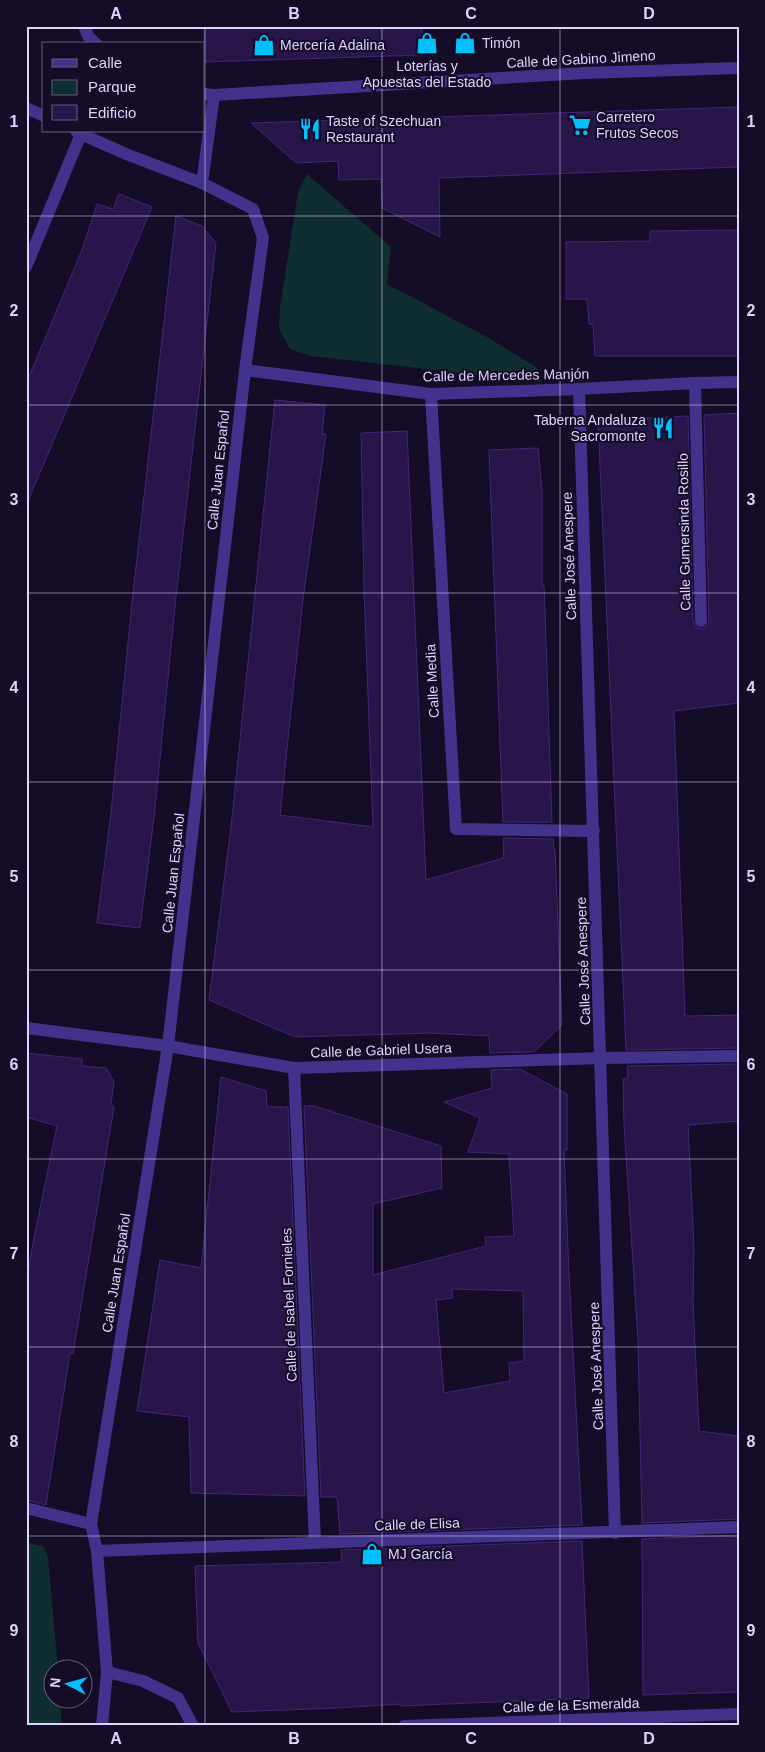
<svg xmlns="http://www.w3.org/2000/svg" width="765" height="1752" font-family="Arial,sans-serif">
<rect width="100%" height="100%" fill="#150c27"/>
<!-- green -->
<g fill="#0f2e32">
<path d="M307,174L391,247L387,284L487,337L536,367L542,382L311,356L290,349L279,328L280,308L298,192Z"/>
<path d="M26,1543L43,1546L48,1557L58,1669L52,1670V1700H60L62,1726H26Z"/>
</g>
<!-- building -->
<g fill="#28164a" stroke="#422679" fill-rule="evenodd">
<path d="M204,26H422V55L204,62Z"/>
<path d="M739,107V167L439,178L440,237L382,208L381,179L339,180L338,161L296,163L251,123Z"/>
<path d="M119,194L152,207L26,506V384L82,250L97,204L113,209Z"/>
<path d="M176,216L202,226L216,243L176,597L154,818L140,928L97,923L111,813L133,593Z"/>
<path d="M739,230V356H595L593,324H589L587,299H566V242L650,241V231Z"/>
<path d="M275,400L325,405L322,434H326L302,607L280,815L373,827L364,589L361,433L407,431L426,880L504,858L503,838L553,839L554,849H555L562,1025L534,1052L490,1053L489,1036L430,1033L295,1037L209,1000L231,827Z"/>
<path d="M739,413V703L674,711L685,1016L739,1015V1048L626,1050L598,420L688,416L693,621L697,628L702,629L708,625L709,621L704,415Z"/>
<path d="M538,448L542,491V585H544L545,610L552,822H503L489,450Z"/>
<path d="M26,1053L82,1059V1066L106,1068L114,1082L111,1104L114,1107L73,1354L70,1353L46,1505L26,1500V1287L33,1243L57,1126L26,1117Z"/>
<path d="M739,1064V1121L688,1125L694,1247L693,1301L699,1431L739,1436V1519L642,1523L638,1341L624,1124L623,1079L628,1078L627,1066Z"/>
<path d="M520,1069L567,1094V1150H564L569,1274L582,1525L340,1534L337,1497H321L304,1106H314L441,1146L442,1188L373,1204V1275L486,1246L485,1237L514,1236L509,1154L468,1152L480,1118L444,1102L492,1088L491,1070ZM452,1289L523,1291L524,1361L509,1363L510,1381L444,1393L436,1300L452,1298Z"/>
<path d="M221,1077L266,1091L267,1107H288L305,1496L191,1493L189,1417L137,1411L160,1260L201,1268Z"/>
<path d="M739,1535V1692L643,1695L642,1539Z"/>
<path d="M582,1541L589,1698L400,1706V1704L337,1708L232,1712L198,1643L195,1566L342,1562L341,1550Z"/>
</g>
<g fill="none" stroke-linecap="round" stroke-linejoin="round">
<!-- pedestrian -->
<g stroke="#42328b" stroke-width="12">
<path d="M81,134L126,154L202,183L253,209L263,238L245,370"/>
<path d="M202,183L214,95"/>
<path d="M695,383L701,621"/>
<path d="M579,389L695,383L739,382"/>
</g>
<!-- minor -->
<g stroke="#42328b" stroke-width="12">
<path d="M84,26L88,36L96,44"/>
<path d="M204,94L214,95L585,73L739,68"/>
<path d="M26,108L44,116"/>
<path d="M26,267L81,134L76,131"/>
<path d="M431,394L456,829L594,831"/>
<path d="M26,1028L168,1046L294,1068L601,1058L739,1056"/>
<path d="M294,1068L315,1542"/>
<path d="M26,1508L91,1524"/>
<path d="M97,1551L739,1527"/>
<path d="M107,1672L143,1681L178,1698L193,1726"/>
<path d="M102,1726L107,1672L97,1551L91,1524L168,1046L245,370L431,394L579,389L615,1533"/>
<path d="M404,1726L739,1714"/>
</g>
</g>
<!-- grid -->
<path fill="none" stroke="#ded3ff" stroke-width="1" stroke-opacity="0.55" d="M205,26V1726M382,26V1726M560,26V1726M26,216H739M26,405H739M26,593H739M26,782H739M26,970H739M26,1159H739M26,1347H739M26,1536H739"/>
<!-- icons -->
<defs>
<g id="shop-bare" transform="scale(1.725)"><path d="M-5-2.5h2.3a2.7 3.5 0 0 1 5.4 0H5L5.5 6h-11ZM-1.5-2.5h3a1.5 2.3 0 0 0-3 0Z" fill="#00c1fe" stroke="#150c27" stroke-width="2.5" paint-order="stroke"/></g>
<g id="supermarket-bare" transform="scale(1.725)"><path d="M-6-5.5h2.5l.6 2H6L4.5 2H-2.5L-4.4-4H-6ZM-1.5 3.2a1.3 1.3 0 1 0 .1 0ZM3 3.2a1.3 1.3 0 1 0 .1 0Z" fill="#00c1fe" stroke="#150c27" stroke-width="2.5" paint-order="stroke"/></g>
<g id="restaurant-bare" transform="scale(1.725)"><path d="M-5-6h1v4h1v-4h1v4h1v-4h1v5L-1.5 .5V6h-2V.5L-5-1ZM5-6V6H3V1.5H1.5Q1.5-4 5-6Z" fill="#00c1fe" stroke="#150c27" stroke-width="2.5" paint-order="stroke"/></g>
</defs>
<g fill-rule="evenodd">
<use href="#shop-bare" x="427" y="43"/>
<use href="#shop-bare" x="465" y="43"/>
<use href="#shop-bare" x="264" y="45"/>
<use href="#supermarket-bare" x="580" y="125"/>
<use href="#restaurant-bare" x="310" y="129"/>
<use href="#restaurant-bare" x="663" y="428"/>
<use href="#shop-bare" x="372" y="1554"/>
</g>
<g text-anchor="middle" stroke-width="4" stroke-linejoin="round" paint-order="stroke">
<!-- poi labels -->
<g font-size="14" fill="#ded3ff" stroke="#150c27" text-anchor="start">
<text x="482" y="48">Timón</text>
<text x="280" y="50">Mercería Adalina</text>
<text x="427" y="71" text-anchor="middle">Loterías y<tspan x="427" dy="16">Apuestas del Estado</tspan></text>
<text x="596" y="122">Carretero<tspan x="596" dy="16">Frutos Secos</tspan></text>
<text x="326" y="126">Taste of Szechuan<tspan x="326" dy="16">Restaurant</tspan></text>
<text x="646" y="425" text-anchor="end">Taberna Andaluza<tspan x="646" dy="16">Sacromonte</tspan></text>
<text x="388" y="1559">MJ García</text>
</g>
<!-- street labels -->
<g font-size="14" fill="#ded3ff" stroke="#150c27">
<text transform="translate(581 59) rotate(-3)" y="5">Calle de Gabino Jimeno</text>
<text transform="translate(506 375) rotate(-1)" y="5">Calle de Mercedes Manjón</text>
<text transform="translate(218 470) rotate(-84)" y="5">Calle Juan Español</text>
<text transform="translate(684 532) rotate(-91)" y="5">Calle Gumersinda Rosillo</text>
<text transform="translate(569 556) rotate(-92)" y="5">Calle José Anespere</text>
<text transform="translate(432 681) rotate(-93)" y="5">Calle Media</text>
<text transform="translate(173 873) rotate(-84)" y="5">Calle Juan Español</text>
<text transform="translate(583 961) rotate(-92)" y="5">Calle José Anespere</text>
<text transform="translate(381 1050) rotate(-2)" y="5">Calle de Gabriel Usera</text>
<text transform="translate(116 1273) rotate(-81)" y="5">Calle Juan Español</text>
<text transform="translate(289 1305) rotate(-92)" y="5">Calle de Isabel Fornieles</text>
<text transform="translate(596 1366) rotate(-92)" y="5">Calle José Anespere</text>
<text transform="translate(417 1524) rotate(-2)" y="5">Calle de Elisa</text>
<text transform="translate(571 1705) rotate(-2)" y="5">Calle de la Esmeralda</text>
</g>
</g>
<!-- border -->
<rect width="765" height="1752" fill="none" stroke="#150c27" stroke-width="55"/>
<!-- legend -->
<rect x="42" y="42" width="162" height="90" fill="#150c27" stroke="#655c7d"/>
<rect x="52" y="59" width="25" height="8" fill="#42328b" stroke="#655c7d"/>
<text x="88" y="68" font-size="15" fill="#ded3ff">Calle</text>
<rect x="52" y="80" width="25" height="15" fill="#0f2e32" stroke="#655c7d"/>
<text x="88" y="92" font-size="15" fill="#ded3ff">Parque</text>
<rect x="52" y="105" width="25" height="15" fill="#28164a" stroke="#655c7d"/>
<text x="88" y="118" font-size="15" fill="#ded3ff">Edificio</text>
<!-- north arrow -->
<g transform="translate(68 1684) rotate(276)"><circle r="24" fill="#150c27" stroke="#655c7d"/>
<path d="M0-4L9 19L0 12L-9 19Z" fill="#00c1fe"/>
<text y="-8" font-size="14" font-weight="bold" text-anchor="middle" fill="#ded3ff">N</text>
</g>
<rect x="28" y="28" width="710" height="1696" fill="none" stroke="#ded3ff" stroke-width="2"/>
<g font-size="16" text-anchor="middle" font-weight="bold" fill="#ded3ff">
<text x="116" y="19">A</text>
<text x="294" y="19">B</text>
<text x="471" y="19">C</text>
<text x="649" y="19">D</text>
<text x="14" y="127">1</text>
<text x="751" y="127">1</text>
<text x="14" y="316">2</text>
<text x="751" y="316">2</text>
<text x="14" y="505">3</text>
<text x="751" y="505">3</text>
<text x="14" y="693">4</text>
<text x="751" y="693">4</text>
<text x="14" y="882">5</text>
<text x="751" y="882">5</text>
<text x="14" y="1070">6</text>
<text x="751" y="1070">6</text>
<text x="14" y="1259">7</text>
<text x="751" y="1259">7</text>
<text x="14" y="1447">8</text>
<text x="751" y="1447">8</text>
<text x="14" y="1636">9</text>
<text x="751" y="1636">9</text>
<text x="116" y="1744">A</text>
<text x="294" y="1744">B</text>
<text x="471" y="1744">C</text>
<text x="649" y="1744">D</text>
</g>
</svg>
